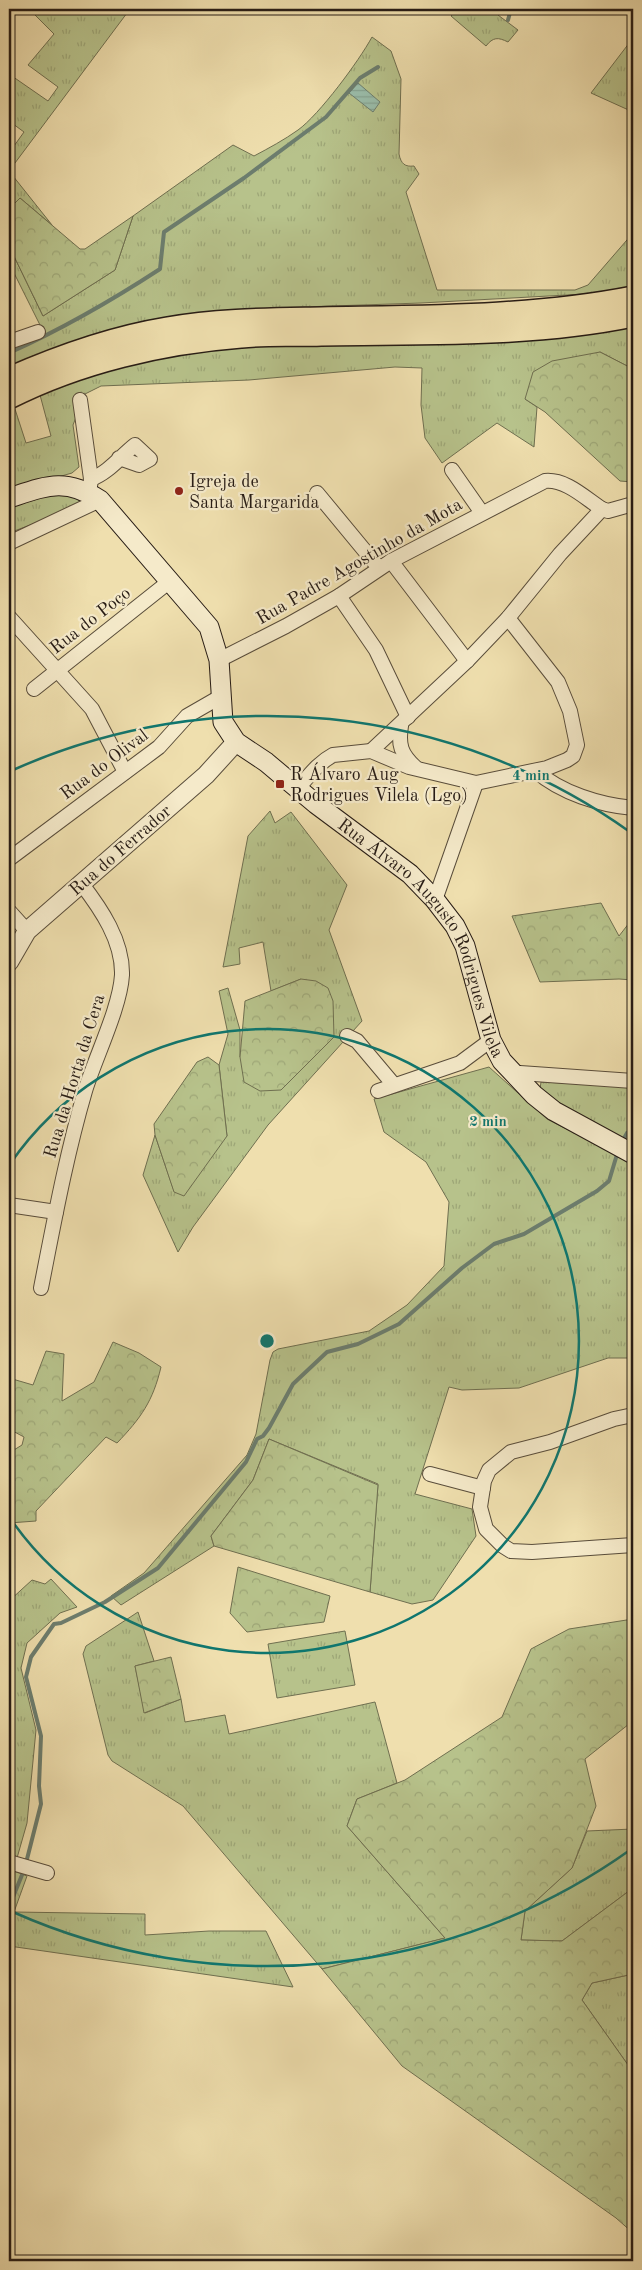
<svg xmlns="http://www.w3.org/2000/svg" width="642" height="2270" font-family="'Old Standard TT',serif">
<defs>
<pattern id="grass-tufts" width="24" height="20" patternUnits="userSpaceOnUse" patternTransform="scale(1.25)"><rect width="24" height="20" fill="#b7c28b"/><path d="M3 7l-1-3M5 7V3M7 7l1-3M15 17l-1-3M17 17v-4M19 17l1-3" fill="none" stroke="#9da677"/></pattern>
<pattern id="forest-crowns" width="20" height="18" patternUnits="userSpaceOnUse" patternTransform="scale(1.25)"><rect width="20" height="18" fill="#b7c28b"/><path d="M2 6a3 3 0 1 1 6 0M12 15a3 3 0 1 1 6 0" fill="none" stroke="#9da677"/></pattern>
<pattern id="water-rules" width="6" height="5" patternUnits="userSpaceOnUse" patternTransform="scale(1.25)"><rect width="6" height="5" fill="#9abdaa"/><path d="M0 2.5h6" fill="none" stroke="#85a291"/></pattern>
</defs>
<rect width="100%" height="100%" fill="#efdfae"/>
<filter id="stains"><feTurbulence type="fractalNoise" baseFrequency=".004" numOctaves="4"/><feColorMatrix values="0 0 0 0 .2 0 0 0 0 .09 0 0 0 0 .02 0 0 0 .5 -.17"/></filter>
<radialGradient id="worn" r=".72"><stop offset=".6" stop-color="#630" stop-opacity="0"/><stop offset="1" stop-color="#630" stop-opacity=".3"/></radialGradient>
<!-- grass -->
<g fill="url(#grass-tufts)" stroke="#6f6f50">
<path d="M29,9H130L9,171L52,225L20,198L12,252L43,316L115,270L133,216L233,145L254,156C269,148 284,140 298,130C319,115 359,61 372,37L391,51L401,79L399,154C401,164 405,167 414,166L419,174L406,192L437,290H575L588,285L633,233V287L585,294L421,303L272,308L9,369V344L44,333L9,263V153L24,132L9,121V74L48,101L58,87L28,65L54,34Z"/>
<path d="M457,9H504L499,11L498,15L518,30L508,42C498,37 493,37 486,46L451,16Z"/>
<path d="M633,38V112L591,93Z"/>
<path d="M633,325V369L600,352L525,399L537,407L534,447L497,423L442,463L425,438L421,405L422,368L395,367L249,380L101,386L85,394L73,425L79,467L72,473L9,491V408L14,406L26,443L51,436L40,395C110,363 191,350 268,346C309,344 351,345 392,343C473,338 553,331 633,325Z"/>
<path d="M49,495H73L83,505L9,533V508Z"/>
<path d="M270,811L275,823L291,812L347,885L329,930L362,1021L268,1125L193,1227L178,1252L143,1175L155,1135L174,1191L227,1136L219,1065L228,1034L219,991L228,988L240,1030V1057L301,979L271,991L263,942L239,948L240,964L223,967L248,836Z"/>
<path d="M489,1067L547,1119L633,1163V1358H608L519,1388L462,1390L449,1387L415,1494L472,1509L476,1536L433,1600L412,1604L370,1592L378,1484L269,1439L253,1480L211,1536L214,1546L121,1605L111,1596L144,1573L247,1455L256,1434L270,1360L273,1352L278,1349L369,1331L407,1305L444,1266L449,1202L426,1162L384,1132L374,1099Z"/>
<path d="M541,1082L633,1086V1146L546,1098L540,1089Z"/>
<path d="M51,1579L77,1607L60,1613L27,1643L21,1668L36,1730L27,1823L17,1858L9,1855V1601L32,1580L45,1584Z"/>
<path d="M138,1612L154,1661L135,1666L145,1713L181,1699L185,1722L225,1715L229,1734L375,1702L397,1783L357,1799L347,1826L445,1938L322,1969L183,1806L112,1761L108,1755L83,1654L86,1646Z"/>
<path d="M345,1631L355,1685L277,1698L268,1644Z"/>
<path d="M633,1829V1888L562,1941L521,1940L525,1911L572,1868L587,1831Z"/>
<path d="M9,1869L27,1876L14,1912L145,1914V1935L209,1931H266L293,1987L9,1946Z"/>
<path d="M633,1974V2072L582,2000L592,1983Z"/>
</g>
<!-- forest -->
<g fill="url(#forest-crowns)" stroke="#6f6f50">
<path d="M20,198L80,249H85L133,216L115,270L43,316L12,252L11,207Z"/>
<path d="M600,352L633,369V482L620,481L545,412L525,399L533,372L552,361Z"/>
<path d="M601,903L619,936L633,918V980L619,979L540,982L512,916Z"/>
<path d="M301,979L316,981L328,988L333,1001L334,1037L281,1090L260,1091L244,1082L240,1057L245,1001Z"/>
<path d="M208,1057L219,1065L227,1136L184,1196L174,1192L155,1135L154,1124L197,1062Z"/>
<path d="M113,1342L139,1353L161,1367C153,1401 141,1418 117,1443L106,1437L36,1511V1521L9,1523V1453L22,1445L24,1437L9,1429V1378L33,1385L46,1351L64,1354L62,1401L94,1382Z"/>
<path d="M269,1439L378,1485L370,1592L214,1546L211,1536L253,1480Z"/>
<path d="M238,1567L330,1596L324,1622L247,1632L230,1613Z"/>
<path d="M633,1619V1727L629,1724L585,1759L596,1806L572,1868L525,1911L521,1940L562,1941L633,1888V1974L592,1983L582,2000L633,2072V2233L616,2218L402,2066L322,1969L445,1938L347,1826L357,1799L405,1780L502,1717L531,1649L569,1629Z"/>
<path d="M171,1657L181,1699L144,1713L135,1666Z"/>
</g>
<!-- water -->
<path fill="url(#water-rules)" stroke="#6c7d6e" d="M358,83L380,102L373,112L349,93Z"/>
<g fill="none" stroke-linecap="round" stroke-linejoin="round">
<!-- stream -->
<g stroke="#6c7d6e" stroke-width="4">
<path d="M508,20L511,9"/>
<path d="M9,353C62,329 111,301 160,269L164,232L244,178L326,117L360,78L378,67"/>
<path d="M622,1142L627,1133L633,1129"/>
<path d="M26,1863L41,1804L39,1786L41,1736L26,1677L31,1657L54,1624L61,1623L105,1602L158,1568L246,1462L257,1439L263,1436L269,1428L293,1384L327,1352L358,1344L399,1324L462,1268L494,1244L524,1234L597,1191L609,1181L618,1151"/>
<path d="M9,1907L24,1870"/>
</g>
<!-- minor casing -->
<g stroke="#594d3b" stroke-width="16">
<g id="minor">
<path d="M9,342L38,332"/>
<path d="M80,400L91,479L90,486"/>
<path d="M452,470L482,513"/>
<path d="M91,479C108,473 121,456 135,445L150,459L139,465L119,458"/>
<path d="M317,493L379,568"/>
<path d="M9,543L100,500"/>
<path d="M391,561L467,661"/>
<path d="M339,596L376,650L408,717"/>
<path d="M9,617L92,709L125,772"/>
<path d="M219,660L286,626L339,596L391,561L545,481C566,479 585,498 602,509L608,511L633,504"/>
<path d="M34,689L170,581"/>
<path d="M401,726C398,745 401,754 415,767"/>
<path d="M371,751L467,661L508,618L560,554L602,509"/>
<path d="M536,771C561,793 600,805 633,808"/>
<path d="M298,788C309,776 318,763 333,755L371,751L409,767L476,783L547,768L567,760L573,756L577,745L570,711L558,682L508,618"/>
<path d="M9,859L159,747L187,716L220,697"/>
<path d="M435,900L476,783"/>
<path d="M9,911L27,931"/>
<path d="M347,1036L357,1041L394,1085"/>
<path d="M513,1074L520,1073L633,1081"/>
<path d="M378,1091L460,1063L491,1040"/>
<path d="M9,1205L56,1212"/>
<path d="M41,1288C54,1222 66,1156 85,1091C95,1058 120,1008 122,975C123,941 101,909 81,883"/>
<path d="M633,1415L614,1419L550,1442L511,1452L489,1470L484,1481L480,1507L486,1529L503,1546L511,1551L532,1552L633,1545"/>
<path d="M430,1474L483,1488"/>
<path d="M9,1862L47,1873"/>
</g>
</g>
<!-- tertiary casing -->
<g stroke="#594d3b" stroke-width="20">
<path id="tertiary" d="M9,962L27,931L206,775L236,742"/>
</g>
<!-- secondary casing -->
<g stroke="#271c15" stroke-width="21">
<g id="secondary">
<path id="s1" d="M9,498C46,486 65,477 100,500L209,627L219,660L223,722L236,742L266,762L316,804L410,874L435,900L455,926L465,946L491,1040L502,1061L534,1095L554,1111L633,1154"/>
</g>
</g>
<!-- primary casing -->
<g stroke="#271c15" stroke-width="24">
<g id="primary">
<path d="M9,378C59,356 112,337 167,328C218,319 269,319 321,318C425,316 531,317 633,297"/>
<path d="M9,398C80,362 163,343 241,337C268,334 294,336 321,335C424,333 531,337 633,316"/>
</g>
</g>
<!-- minor -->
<use href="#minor" stroke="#f5eaca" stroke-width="14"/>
<!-- tertiary -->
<use href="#tertiary" stroke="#f5eaca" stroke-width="18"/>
<!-- secondary -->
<use href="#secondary" stroke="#f5eaca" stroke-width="19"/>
<!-- primary -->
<use href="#primary" stroke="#efdfae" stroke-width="21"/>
</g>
<!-- distance rings -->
<g fill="none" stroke="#0f766e" stroke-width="2.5">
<path d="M10 1164A312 312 0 1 1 10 1518"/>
<path d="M630 1850A625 625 0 0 1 13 1912M13 770A625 625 0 0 1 630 832"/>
</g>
<!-- markers -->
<g fill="#8f2418" stroke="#f5eaca" stroke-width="2">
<circle cx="179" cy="491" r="5"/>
<rect x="275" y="779" width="10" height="10" rx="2.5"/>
</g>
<g text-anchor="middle" stroke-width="4.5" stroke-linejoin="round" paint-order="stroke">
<!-- poi labels -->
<g font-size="18" fill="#271c15" stroke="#f5eaca" text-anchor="start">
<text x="189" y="487">Igreja de<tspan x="189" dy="21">Santa Margarida</tspan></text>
<text x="290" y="780">R Álvaro Aug<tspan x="290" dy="21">Rodrigues Vilela (Lgo)</tspan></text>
</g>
<!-- street labels -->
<g font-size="18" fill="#271c15" stroke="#f5eaca">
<text transform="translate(359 561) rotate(-30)" y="6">Rua Padre Agostinho da Mota</text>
<text transform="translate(90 620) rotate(-38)" y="6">Rua do Poço</text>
<text transform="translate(104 764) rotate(-37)" y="6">Rua do Olival</text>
<text transform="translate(120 850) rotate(-41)" y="6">Rua do Ferrador</text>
<text dy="6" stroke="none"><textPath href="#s1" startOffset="662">Rua Álvaro Augusto Rodrigues Vilela</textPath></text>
<text transform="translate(74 1076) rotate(-73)" y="6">Rua da Horta da Cera</text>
</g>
</g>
<circle cx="267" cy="1341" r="8" fill="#0f766e" stroke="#f5eaca" stroke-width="2.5"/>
<g font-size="15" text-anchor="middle" font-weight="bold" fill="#0f766e" stroke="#f5eaca" stroke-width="4.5" stroke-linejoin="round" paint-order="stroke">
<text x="531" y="780">4 min</text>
<text x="488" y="1126">2 min</text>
</g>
<!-- margin -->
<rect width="642" height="2270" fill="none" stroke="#efdfae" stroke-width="30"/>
<rect x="10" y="10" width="622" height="2250" fill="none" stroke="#271c15" stroke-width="2.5"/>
<rect x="15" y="15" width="612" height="2240" fill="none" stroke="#271c15"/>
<rect width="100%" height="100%" filter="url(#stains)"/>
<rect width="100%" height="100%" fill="url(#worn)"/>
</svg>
